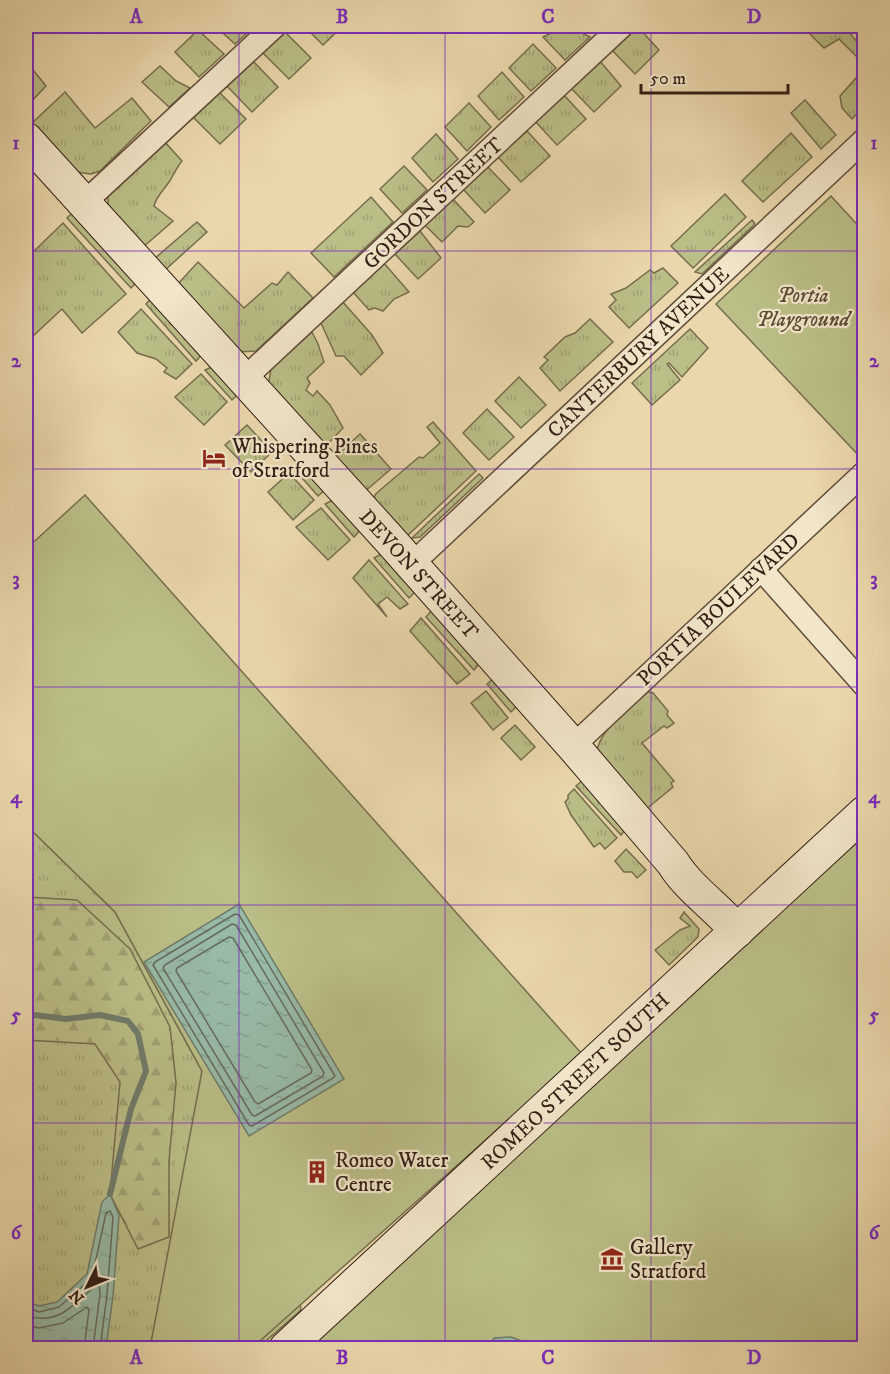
<svg xmlns="http://www.w3.org/2000/svg" width="890" height="1374" font-family="'IM FELL DW Pica',serif">
<defs>
<pattern id="grass-tufts" width="24" height="20" patternUnits="userSpaceOnUse" patternTransform="scale(1.5)"><rect width="24" height="20" fill="#bbbe87"/><path d="M3 7l-1-3M5 7V3M7 7l1-3M15 17l-1-3M17 17v-4M19 17l1-3" fill="none" stroke="#a1a374"/></pattern>
<pattern id="forest-firs" width="22" height="20" patternUnits="userSpaceOnUse" patternTransform="scale(1.5)"><rect width="22" height="20" fill="#bbbe87"/><path d="M5 1l3.5 6h-7zM16 11l3.5 6h-7z" fill="#a1a374"/></pattern>
<pattern id="water-ripples" width="26" height="14" patternUnits="userSpaceOnUse" patternTransform="scale(1.5)"><rect width="26" height="14" fill="#98baa7"/><path d="M2 4q2-2 4 0t4 0M15 11q2-2 4 0t4 0" fill="none" stroke="#839f8f"/></pattern>
</defs>
<rect width="100%" height="100%" fill="#ead8ac"/>
<filter id="stains"><feTurbulence type="fractalNoise" baseFrequency=".00333" numOctaves="4"/><feColorMatrix values="0 0 0 0 .2 0 0 0 0 .09 0 0 0 0 .02 0 0 0 .5 -.17"/></filter>
<radialGradient id="worn" r=".72"><stop offset=".6" stop-color="#630" stop-opacity="0"/><stop offset="1" stop-color="#630" stop-opacity=".3"/></radialGradient>
<!-- grass -->
<g fill="url(#grass-tufts)" stroke="#766e4e" stroke-width="1.5">
<path d="M215,26H255L235,44Z"/>
<path d="M304,26H343L323,45Z"/>
<path d="M635,26H637L659,50L635,74L610,48Z"/>
<path d="M802,26H856L864,35V42L853,28L848,31L864,50V64L839,39L824,48Z"/>
<path d="M572,28L590,37L565,60L543,37L560,29Z"/>
<path d="M282,29L311,58L289,79L261,51Z"/>
<path d="M198,30L224,54L199,77L175,52Z"/>
<path d="M533,44L556,68L531,91L509,68Z"/>
<path d="M250,58L278,87L252,112L224,83Z"/>
<path d="M599,60L621,86L594,112L570,87Z"/>
<path d="M26,61L46,86L26,107Z"/>
<path d="M160,66L176,81L190,88L169,107L142,82Z"/>
<path d="M864,69V107L852,119L842,108L840,96Z"/>
<path d="M502,72L524,97L499,120L478,96Z"/>
<path d="M217,90L246,119L220,144L192,116Z"/>
<path d="M65,92L95,128L132,98L151,121L100,171L91,174L76,172L31,124Z"/>
<path d="M563,94L586,119L557,145L534,120Z"/>
<path d="M805,100L836,135L821,149L791,113Z"/>
<path d="M469,103L491,127L467,151L445,127Z"/>
<path d="M527,131L550,156L521,182L498,157Z"/>
<path d="M791,133L812,157L763,202L742,181Z"/>
<path d="M436,134L458,159L433,182L412,158Z"/>
<path d="M164,141L182,161C176,168 174,175 169,182C163,191 157,195 154,206L173,221L142,248L108,208V193Z"/>
<path d="M404,166L427,190L402,213L380,189Z"/>
<path d="M487,166L510,190L485,213L463,189Z"/>
<path d="M725,194L746,217L693,268L671,246Z"/>
<path d="M371,197L393,222L334,277L311,253Z"/>
<path d="M452,198L474,222L468,227L458,226L442,242L424,224Z"/>
<path d="M77,208L138,281L131,288L67,218Z"/>
<path d="M752,220L755,224L702,274L695,272Z"/>
<path d="M197,222L207,232L164,271L154,259Z"/>
<path d="M63,223L126,294L82,333L62,309L32,337L26,331V259Z"/>
<path d="M420,231L441,258L418,279L395,254Z"/>
<path d="M198,262L244,308L272,283L277,285L288,272L313,298L256,351L238,352L176,286Z"/>
<path d="M383,262L409,292L394,299L383,311L375,308L369,310L352,291Z"/>
<path d="M663,268L678,283L629,328L609,307L616,300L611,294L626,288L650,270L654,273Z"/>
<path d="M154,295L205,351L196,361L146,304Z"/>
<path d="M342,301L372,335L383,353L361,375L344,356H336L321,323Z"/>
<path d="M141,309L192,364L176,379L164,372L167,368L156,359L137,353L118,332Z"/>
<path d="M590,319L613,342L560,391L540,368L548,360L544,357L565,337L575,333Z"/>
<path d="M690,329L708,348L682,377L669,363L667,364L680,380L652,405L632,383Z"/>
<path d="M312,332L318,344L324,362L307,378L310,383L306,390L313,396L317,391L330,405L343,428L323,449L268,387L271,369Z"/>
<path d="M216,365L241,391L232,400L205,370Z"/>
<path d="M201,374L227,402L204,425L175,397Z"/>
<path d="M519,377L546,405L521,428L495,401Z"/>
<path d="M487,409L514,437L489,460L463,433Z"/>
<path d="M433,422L476,471L406,537L372,504L375,495L379,491L419,457L423,458L440,443L427,427Z"/>
<path d="M247,425L272,452L251,472L225,445Z"/>
<path d="M360,434L391,469L363,493L333,459Z"/>
<path d="M304,464L327,488L318,496L294,469Z"/>
<path d="M289,473L314,500L293,520L268,492Z"/>
<path d="M479,474L483,478L420,537L412,538Z"/>
<path d="M335,499L362,528L354,537L325,504Z"/>
<path d="M321,508L350,540L328,560L296,527Z"/>
<path d="M383,553L417,590L409,598L374,558Z"/>
<path d="M369,560L408,604L400,609L387,597L378,604L387,617L353,578Z"/>
<path d="M433,609L481,661L474,670L426,617Z"/>
<path d="M421,618L470,674L457,684L410,631Z"/>
<path d="M495,677L519,704L511,712L487,684Z"/>
<path d="M486,691L508,718L493,730L471,703Z"/>
<path d="M648,692L653,693L668,711L667,715L674,723L667,728L664,726L642,743L674,781L671,783L673,787L645,810L596,755C599,728 629,709 648,692Z"/>
<path d="M515,725L535,747L521,760L501,738Z"/>
<path d="M584,779L627,827L621,835L576,786Z"/>
<path d="M574,789L617,838L605,849L600,843L594,847L571,815L565,802L568,799V795Z"/>
<path d="M26,825L115,912L202,1071H206L299,1297L301,1310L258,1348H220L152,1337L150,1348H26Z"/>
<path d="M626,849L646,870L637,878L632,872H624L615,861Z"/>
<path d="M684,912L699,929L698,937L669,965L655,950L680,930L690,926L680,918Z"/>
</g>
<!-- forest -->
<path fill="url(#forest-firs)" stroke="#766e4e" stroke-width="1.5" d="M26,897L77,900L130,949L170,1027L176,1083L169,1161V1237L138,1249L110,1194L120,1082L95,1044L26,1040Z"/>
<!-- park -->
<g fill="#bbbe87" stroke="#766e4e" stroke-width="1.5">
<path d="M831,196L864,232V456L862,459L716,304Z"/>
<path d="M85,495L582,1054L252,1348H150L202,1071L115,912L26,825V549Z"/>
<path d="M864,836V1348H309L520,1147Z"/>
</g>
<!-- water -->
<g fill="url(#water-ripples)" stroke="#6f7c6c" stroke-width="1.5">
<path d="M239,904L344,1079L249,1136L144,962Z"/>
<path d="M110,1194L119,1215L113,1296L106,1348H26V1301L39,1306L57,1302L87,1274L102,1202Z"/>
<path d="M511,1337L527,1343L534,1348H488L494,1338Z"/>
</g>
<g fill="none" stroke-linecap="round" stroke-linejoin="round">
<!-- shore -->
<g stroke="#656c5e" stroke-width="1.5">
<path d="M235,914L239,915L335,1076L333,1078L252,1126L249,1125L153,965L155,962Z"/>
<path d="M232,924L236,925L324,1073L323,1076L255,1116L252,1115L163,968L165,965Z"/>
<path d="M229,937L233,938L312,1070L311,1073L258,1104L255,1102L176,971L177,968Z"/>
<path d="M26,1307L39,1312L59,1307L92,1278L106,1213L110,1211L113,1217L107,1295L100,1348"/>
<path d="M26,1315C58,1327 74,1304 96,1285L99,1284L100,1294L93,1348"/>
<path d="M26,1325L39,1328L63,1323L87,1307L89,1310L84,1348"/>
</g>
<!-- stream -->
<path stroke="#6f7c6c" stroke-width="6" d="M26,1014L66,1019L100,1015L128,1021L138,1034L146,1071L131,1109L110,1194"/>
<!-- street casing -->
<g stroke="#604c3a" stroke-width="25">
<g id="street">
<path d="M84,203L275,26"/>
<path d="M243,380L622,26"/>
<path d="M411,565L864,140"/>
<path d="M761,569L864,685"/>
<path d="M573,746L864,473"/>
</g>
</g>
<!-- secondary casing -->
<g stroke="#321e14" stroke-width="35">
<g id="secondary">
<path d="M26,139L389,539L573,746L673,863C689,889 717,907 737,931"/>
<path d="M286,1348L864,813"/>
</g>
</g>
<!-- street -->
<use href="#street" stroke="#f1e6c9" stroke-width="22"/>
<!-- secondary -->
<use href="#secondary" stroke="#f1e6c9" stroke-width="33"/>
</g>
<!-- grid -->
<path fill="none" stroke="#7b2cbf" stroke-width="1.5" stroke-opacity="0.55" d="M239,26V1348M445,26V1348M651,26V1348M26,251H864M26,469H864M26,687H864M26,905H864M26,1123H864"/>
<!-- icons -->
<defs>
<g id="hotel-bare" transform="scale(1.8)"><path d="M-6-4.5h1.5V1H6V5H4.5V3h-9V5H-6ZM-4 0a1.8 1.8 0 1 1 3.6 0ZM.5 0V-2.5h3Q6-2.5 6 0Z" fill="#8f2418" stroke="#f1e6c9" stroke-width="2.5" paint-order="stroke"/></g>
<g id="building-bare" transform="scale(1.8)"><path d="M-4-6H4V6H1V3H-1V6H-4ZM-2.5-4.3h1.7v1.8h-1.7ZM.8-4.3h1.7v1.8H.8ZM-2.5-1h1.7V.8h-1.7ZM.8-1h1.7V.8H.8Z" fill="#8f2418" stroke="#f1e6c9" stroke-width="2.5" paint-order="stroke"/></g>
<g id="museum-bare" transform="scale(1.8)"><path d="M0-6L6-3V-2H-6V-3ZM-5-1h2V3h-2ZM-1-1h2V3h-2ZM3-1h2V3H3ZM-6 4H6V6H-6Z" fill="#8f2418" stroke="#f1e6c9" stroke-width="2.5" paint-order="stroke"/></g>
</defs>
<g fill-rule="evenodd">
<use href="#hotel-bare" x="214" y="458"/>
<use href="#building-bare" x="317" y="1172"/>
<use href="#museum-bare" x="612" y="1259"/>
</g>
<g text-anchor="middle" stroke-width="4.5" stroke-linejoin="round" paint-order="stroke">
<!-- street labels -->
<g font-size="21" fill="#321e14" stroke="#f1e6c9">
<text transform="translate(433 203) rotate(-43)" y="7">GORDON STREET</text>
<text transform="translate(638 352) rotate(-43)" y="7">CANTERBURY AVENUE</text>
<text transform="translate(419 574) rotate(48)" y="7">DEVON STREET</text>
<text transform="translate(718 609) rotate(-43)" y="7">PORTIA BOULEVARD</text>
<text transform="translate(575 1081) rotate(-43)" y="7">ROMEO STREET SOUTH</text>
</g>
<!-- park labels -->
<g font-size="21" font-style="italic" fill="#5b4e36" stroke="#f1e6c9">
<text x="803" y="302">Portia<tspan x="803" dy="24">Playground</tspan></text>
</g>
<!-- poi labels -->
<g font-size="21" fill="#321e14" stroke="#f1e6c9" text-anchor="start">
<text x="232" y="453">Whispering Pines<tspan x="232" dy="24">of Stratford</tspan></text>
<text x="335" y="1167">Romeo Water<tspan x="335" dy="24">Centre</tspan></text>
<text x="630" y="1254">Gallery<tspan x="630" dy="24">Stratford</tspan></text>
</g>
</g>
<!-- margin -->
<rect width="890" height="1374" fill="none" stroke="#ead8ac" stroke-width="66"/>
<!-- north arrow -->
<g transform="translate(87 1287) rotate(227)" stroke="#f1e6c9" stroke-width="4.5" paint-order="stroke">
<path d="M0-4.5L10 22L0 15L-10 22Z" fill="#321e14"/>
<text y="-9" font-size="16" font-weight="bold" text-anchor="middle" fill="#321e14">N</text>
</g>
<!-- scale -->
<path d="M641 84v9h147v-9" fill="none" stroke="#321e14" stroke-width="3"/>
<text x="650" y="84" font-size="18" fill="#321e14" stroke="#f1e6c9" stroke-width="4.5" paint-order="stroke">50 m</text>
<rect x="33" y="33" width="824" height="1308" fill="none" stroke="#7b2cbf" stroke-width="2"/>
<g font-size="20" text-anchor="middle" font-weight="bold" fill="#7b2cbf">
<text x="136" y="23">A</text>
<text x="342" y="23">B</text>
<text x="548" y="23">C</text>
<text x="754" y="23">D</text>
<text x="16" y="149">1</text>
<text x="874" y="149">1</text>
<text x="16" y="367">2</text>
<text x="874" y="367">2</text>
<text x="16" y="585">3</text>
<text x="874" y="585">3</text>
<text x="16" y="803">4</text>
<text x="874" y="803">4</text>
<text x="16" y="1021">5</text>
<text x="874" y="1021">5</text>
<text x="16" y="1239">6</text>
<text x="874" y="1239">6</text>
<text x="136" y="1364">A</text>
<text x="342" y="1364">B</text>
<text x="548" y="1364">C</text>
<text x="754" y="1364">D</text>
</g>
<rect width="100%" height="100%" filter="url(#stains)"/>
<rect width="100%" height="100%" fill="url(#worn)"/>
</svg>
